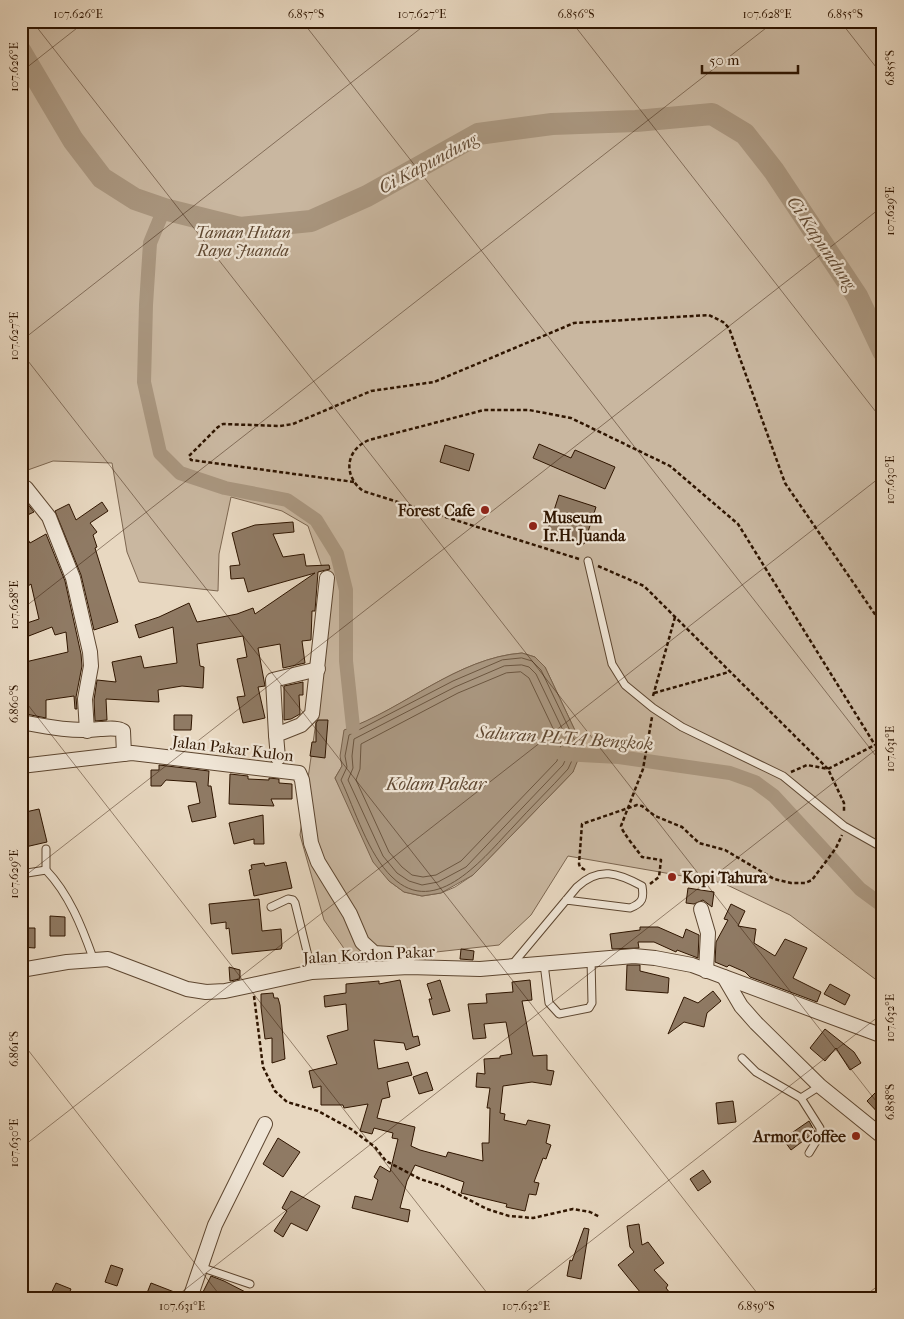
<svg xmlns="http://www.w3.org/2000/svg" width="904" height="1319" font-family="'IM FELL French Canon',serif">
<rect width="100%" height="100%" fill="#e8d8c1"/>
<filter id="stains"><feTurbulence type="fractalNoise" baseFrequency=".004" numOctaves="4"/><feColorMatrix values="0 0 0 0 .2 0 0 0 0 .09 0 0 0 0 .02 0 0 0 .5 -.17"/></filter>
<radialGradient id="worn" r=".72"><stop offset=".6" stop-color="#630" stop-opacity="0"/><stop offset="1" stop-color="#630" stop-opacity=".3"/></radialGradient>
<!-- green -->
<path fill="#c9b7a0" stroke="#7c6650" fill-rule="evenodd" d="M21,21H883V985L790,915L723,883L568,856L531,915L499,945L418,954L355,964L324,920L300,835L326,651L328,585L308,526L282,511L231,497L219,554L218,591L139,582L127,552L112,463L53,461L25,471L21,469ZM522,653L535,657L545,667L580,741L573,772L473,875L455,887L441,893L422,896L404,892L389,881L335,778L342,766L345,730C404,709 457,658 522,653Z"/>
<!-- water -->
<path fill="#a9967f" stroke="#78624c" d="M522,653L535,657L545,667L580,741V755L573,772L473,875L441,893L422,896L404,892L389,881L373,862L335,778L342,766L340,756L344,730C404,709 457,658 522,653Z"/>
<g fill="none" stroke-linecap="round" stroke-linejoin="round">
<!-- shore -->
<g stroke="#6c5640" stroke-width="1">
<path d="M522,658L532,661L541,670L575,741V754L568,769C550,789 531,807 513,827C485,856 436,920 392,877C368,854 355,810 341,780L347,767L345,756L349,735L453,681L502,660Z"/>
<path d="M522,665L529,667L536,674L569,743V752L563,765L466,867L438,882L422,885L409,881L397,873L383,856L348,780L353,768L352,756L354,739L455,687L504,666Z"/>
<path d="M521,672L529,678L561,745L557,761L461,861L436,875L423,877L412,875L402,867L389,852L356,780L360,769L361,744L458,693L506,673Z"/>
</g>
<!-- canal -->
<g stroke="#a9967f" stroke-width="14">
<path d="M164,209L150,243L146,305L144,382L160,453L180,473L225,488L287,500L316,520L337,554L346,590V661L353,727"/>
<path d="M562,754L619,757L730,773L755,782L774,796L860,889L883,906"/>
</g>
<!-- river -->
<path stroke="#a9967f" stroke-width="22" d="M21,52L73,140L102,178L135,199L164,209L240,228L311,221L367,196L478,134L552,124L636,121L712,114L745,134L774,171L857,296L883,351"/>
</g>
<!-- building -->
<g fill="#8f7a64" stroke="#2f1500">
<path d="M539,444L571,458L575,450L615,467L605,489L533,458Z"/>
<path d="M445,445L474,454L469,471L440,462Z"/>
<path d="M559,495L596,507L584,544L547,532Z"/>
<path d="M102,502L108,511L90,523L97,532L93,535L97,547L95,548L118,622L94,630L81,575L55,511L69,504L76,520Z"/>
<path d="M27,503L34,512L21,518V507Z"/>
<path d="M293,522L294,532L273,534L283,557L304,554L306,566L329,565L330,569L318,572L315,611H312L311,640L302,641L305,663L283,668L280,644L258,648L265,686L258,687L265,718L243,723L237,697L245,696L237,659L247,657L243,636L197,644L200,666L204,667L203,688L182,686L158,690L159,702L106,699L107,720L95,721L94,700L97,680L116,682L112,662L141,656L144,668L177,663L173,627L139,638L135,625L159,617L189,603L197,622L237,614L253,608L255,614L315,573L248,592L244,578L231,579L230,566L240,565L232,533L255,525Z"/>
<path d="M21,527L30,543L46,534L65,581L81,654L82,666L76,697L77,709H75L74,696L46,700V718L21,713V702L28,703L23,674H21V663L68,652L66,632L55,635L52,627L21,639V625L39,619L31,584L21,591Z"/>
<path d="M303,682V695H299L300,714L291,719L284,720V686Z"/>
<path d="M174,715H192L191,730H174Z"/>
<path d="M318,720H328L325,758L310,756L312,742H316V723Z"/>
<path d="M159,765L209,771L208,786H211L216,817L192,822L188,806L200,803L196,782L166,780L161,786H151V770H159Z"/>
<path d="M230,774L248,776V779L269,780V778L279,779V783L292,784V799H271L274,806L229,804Z"/>
<path d="M39,809L47,842L21,848V813Z"/>
<path d="M263,815L264,844H254V839L234,844L229,823Z"/>
<path d="M286,862L292,888L254,896L249,870L252,869L251,865L264,863L265,866Z"/>
<path d="M688,888L714,892L712,907L703,900L694,904L686,903Z"/>
<path d="M259,899L262,931L281,929L282,946L281,949L232,954L229,928L226,929V922L211,924L209,904Z"/>
<path d="M731,904L745,911L738,926L756,929L754,943L775,956L785,939L807,948L793,978L821,992L817,1002L750,977L745,972L729,965L727,967L715,962L716,942L728,920L724,919Z"/>
<path d="M50,916L65,917V936H50Z"/>
<path d="M640,927H658L683,938L686,929L699,935L698,958L677,950L676,952L654,942H638L639,948L612,949L610,934L640,930Z"/>
<path d="M21,928H35V948L21,947Z"/>
<path d="M461,949L474,951L473,960L460,959Z"/>
<path d="M627,965H640V971L669,978L668,993L626,990Z"/>
<path d="M229,967L240,970V979L230,981Z"/>
<path d="M400,980L413,1037L418,1036L420,1045L406,1050L404,1043L374,1040L378,1069L408,1062L412,1075L387,1082L390,1097L382,1099L377,1118L415,1127L411,1146L420,1150L446,1157L448,1152L483,1161L482,1143H489L490,1108H487L490,1088L476,1087L477,1073L485,1074L484,1059L500,1058V1056L512,1054L506,1022L484,1024L486,1038L473,1039L468,1004L487,1003L486,994L513,992L512,982L530,980L532,1000L522,1001L533,1056L547,1055V1070L554,1071L551,1085L532,1082L503,1086L500,1113L505,1114L504,1120L526,1125L528,1120L550,1125L546,1143L551,1145L546,1159L543,1158L534,1182L539,1183L536,1195L529,1194L525,1211L506,1207L507,1204L461,1193L464,1182L415,1165L407,1181L400,1208L410,1210L408,1222L352,1208L355,1196L372,1200L378,1180L374,1177L380,1166L390,1172L398,1139L392,1138L393,1133L374,1128L372,1134L360,1131L368,1104L344,1108L343,1105H321V1086L313,1088L309,1071L337,1064L327,1036L348,1030L346,1004L325,1007L324,996L346,993V984L379,981V984Z"/>
<path d="M440,980L450,1011L433,1015L429,999H432L427,984Z"/>
<path d="M830,984L850,995L845,1005L824,994Z"/>
<path d="M713,991L721,1001L707,1013L704,1027L684,1022L668,1034L684,997L698,1003Z"/>
<path d="M273,993L274,998H278L280,1005L285,1059L272,1063V1038L265,1039L261,1007V994Z"/>
<path d="M825,1029L854,1052L861,1063L850,1070L836,1048L825,1061L810,1048Z"/>
<path d="M427,1072L433,1090L419,1094L413,1077Z"/>
<path d="M883,1085V1118L867,1101Z"/>
<path d="M733,1101L736,1122L718,1124L716,1103Z"/>
<path d="M809,1121L815,1132L791,1150L783,1139Z"/>
<path d="M278,1138L300,1152L283,1177L263,1164Z"/>
<path d="M703,1170L711,1182L698,1191L690,1179Z"/>
<path d="M291,1191L320,1206L307,1231L291,1223L283,1237L274,1231L287,1211L282,1208Z"/>
<path d="M639,1224L642,1245L648,1242L664,1263L654,1270L668,1285L666,1288L674,1298H645L618,1265L634,1252L630,1247L627,1226Z"/>
<path d="M584,1228L589,1229L581,1279L567,1276L570,1260L572,1261Z"/>
<path d="M111,1265L123,1269L117,1286L105,1282Z"/>
<path d="M211,1276L224,1281L257,1298H200Z"/>
<path d="M56,1283L71,1289L67,1298H49Z"/>
<path d="M151,1283L182,1295L181,1298H145Z"/>
</g>
<g fill="none" stroke-linecap="round" stroke-linejoin="round">
<!-- lane casing -->
<g stroke="#5d4630" stroke-width="9">
<g id="lane">
<path d="M588,561L612,664L625,685L653,708L682,727L783,776L844,826L883,848"/>
<path d="M46,849V870C69,894 82,927 93,958"/>
<path d="M21,874L46,870"/>
<path d="M271,907L288,899L293,900L295,903L312,972"/>
<path d="M544,964L549,1003L559,1014L589,1008L592,1003L591,959"/>
<path d="M511,966L577,887C599,866 618,873 642,886C644,898 643,903 630,908L566,900"/>
<path d="M742,1058L756,1072L801,1098L820,1086"/>
<path d="M801,1098L820,1128V1135L809,1153"/>
<path d="M200,1267L250,1284"/>
</g>
</g>
<!-- street casing -->
<g stroke="#5d4630" stroke-width="16">
<g id="street">
<path d="M26,488L49,517L73,578L90,652L91,666L85,699L87,731"/>
<path d="M21,722C48,727 73,732 100,729C108,729 116,727 123,731L124,754"/>
<path d="M276,735L273,680L318,669"/>
<path d="M278,758L276,735L301,725L312,714L327,578"/>
<path d="M21,766L132,753L299,773L302,780L311,843L318,862L350,914L362,942L374,953L404,955L409,967"/>
<path d="M701,909L708,933L706,971"/>
<path d="M21,970L67,962L108,959L187,989L206,992L225,991L312,972L409,967L480,969L634,956L655,958L692,965L883,1036"/>
<path d="M724,977L741,1006L756,1023L820,1086L883,1137"/>
<path d="M190,1298L215,1225L265,1124"/>
</g>
</g>
<!-- path -->
<g stroke="#2f1500" stroke-width="2.5" stroke-dasharray="4 2.5" stroke-linecap="butt">
<path d="M354,482L191,460L189,456L218,427L223,424L280,426L293,424L371,391L434,382L574,323L709,315L723,322L729,328L785,483L883,626"/>
<path d="M579,559L363,491C343,476 345,450 369,440L484,410H529L571,418L670,466L738,524L875,745"/>
<path d="M598,566L644,586L828,769L844,803V813"/>
<path d="M654,693L729,672"/>
<path d="M653,696L675,617"/>
<path d="M791,772L807,765L828,769L875,745L883,747"/>
<path d="M585,870L580,867L579,864L582,824L637,805L642,806L655,816L682,827L699,843L725,850L774,879L791,883H805L812,880L836,848L842,835"/>
<path d="M650,884L659,877L661,860L642,857C638,851 622,832 621,826L643,769L652,717"/>
<path d="M254,996L263,1067L275,1091L287,1102L318,1111L351,1129L375,1147L386,1161L420,1179L442,1186L487,1209L509,1216L533,1218L573,1209L590,1212L600,1217"/>
</g>
<!-- lane -->
<use href="#lane" stroke="#f0e6d7" stroke-width="7"/>
<!-- street -->
<use href="#street" stroke="#f0e6d7" stroke-width="14"/>
</g>
<!-- ticks -->
<path fill="none" stroke="#2f1500" stroke-width="1" stroke-opacity="0.45" d="M32,21L883,1110M302,21L883,765M571,21L883,421M840,21L883,76M21,72L86,21M21,341L430,21M21,352L761,1298M21,610L775,21M21,696L491,1298M21,879L883,206M21,1041L222,1298M21,1148L883,475M174,1298L883,744M518,1298L883,1013M862,1298L883,1282"/>
<!-- markers -->
<g fill="#8f2418" stroke="#f0e6d7" stroke-width="2">
<circle cx="485" cy="510" r="5"/>
<circle cx="533" cy="526" r="5"/>
<circle cx="672" cy="877" r="5"/>
<circle cx="856" cy="1136" r="5"/>
</g>
<g text-anchor="middle" stroke-width="4.5" stroke-linejoin="round" paint-order="stroke">
<!-- park labels -->
<g font-size="16" font-style="italic" fill="#5d4630" stroke="#f0e6d7">
<text x="243" y="238">Taman Hutan<tspan x="243" dy="18">Raya Juanda</tspan></text>
</g>
<!-- poi labels -->
<g font-size="16" font-weight="bold" fill="#2f1500" stroke="#f0e6d7" text-anchor="end">
<text x="475" y="516">Forest Cafe</text>
<text x="543" y="523" text-anchor="start">Museum<tspan x="543" dy="18">Ir.H. Juanda</tspan></text>
<text x="682" y="883" text-anchor="start">Kopi Tahura</text>
<text x="846" y="1142">Armor Coffee</text>
</g>
<!-- street labels -->
<g font-size="16" fill="#2f1500" stroke="#f0e6d7">
<text transform="translate(233 748) rotate(7)" y="6">Jalan Pakar Kulon</text>
<text transform="translate(369 954) rotate(-3)" y="6">Jalan Kordon Pakar</text>
</g>
<!-- water labels -->
<g font-size="18" font-style="italic" fill="#604933" stroke="#f0e6d7">
<text transform="translate(428 163) rotate(-28)" y="6">Ci Kapundung</text>
<text transform="translate(822 243) rotate(56)" y="6">Ci Kapundung</text>
<text transform="translate(565 738) rotate(4)" y="6">Saluran PLTA Bengkok</text>
<text x="436" y="790">Kolam Pakar</text>
</g>
</g>
<!-- margin -->
<rect width="904" height="1319" fill="none" stroke="#e8d8c1" stroke-width="55"/>
<!-- scale -->
<path d="M702 65v8h96v-8" fill="none" stroke="#2f1500" stroke-width="2.5"/>
<text x="709" y="65" font-size="15" fill="#2f1500" stroke="#f0e6d7" stroke-width="4" paint-order="stroke">50 m</text>
<rect x="28" y="28" width="848" height="1264" fill="none" stroke="#2f1500" stroke-width="2"/>
<g font-size="12" text-anchor="middle" fill="#2f1500">
<text x="78" y="18">107.626°E</text>
<text x="306" y="18">6.857°S</text>
<text x="422" y="18">107.627°E</text>
<text x="576" y="18">6.856°S</text>
<text x="767" y="18">107.628°E</text>
<text x="845" y="18">6.855°S</text>
<text transform="translate(14 67) rotate(-90)" y="4">107.626°E</text>
<text transform="translate(890 68) rotate(-90)" y="4">6.855°S</text>
<text transform="translate(890 211) rotate(-90)" y="4">107.629°E</text>
<text transform="translate(14 336) rotate(-90)" y="4">107.627°E</text>
<text transform="translate(890 480) rotate(-90)" y="4">107.630°E</text>
<text transform="translate(14 605) rotate(-90)" y="4">107.628°E</text>
<text transform="translate(14 704) rotate(-90)" y="4">6.860°S</text>
<text transform="translate(890 749) rotate(-90)" y="4">107.631°E</text>
<text transform="translate(14 874) rotate(-90)" y="4">107.629°E</text>
<text transform="translate(890 1018) rotate(-90)" y="4">107.632°E</text>
<text transform="translate(14 1049) rotate(-90)" y="4">6.861°S</text>
<text transform="translate(890 1102) rotate(-90)" y="4">6.858°S</text>
<text transform="translate(14 1143) rotate(-90)" y="4">107.630°E</text>
<text x="182" y="1310">107.631°E</text>
<text x="526" y="1310">107.632°E</text>
<text x="756" y="1310">6.859°S</text>
</g>
<rect width="100%" height="100%" filter="url(#stains)"/>
<rect width="100%" height="100%" fill="url(#worn)"/>
</svg>
